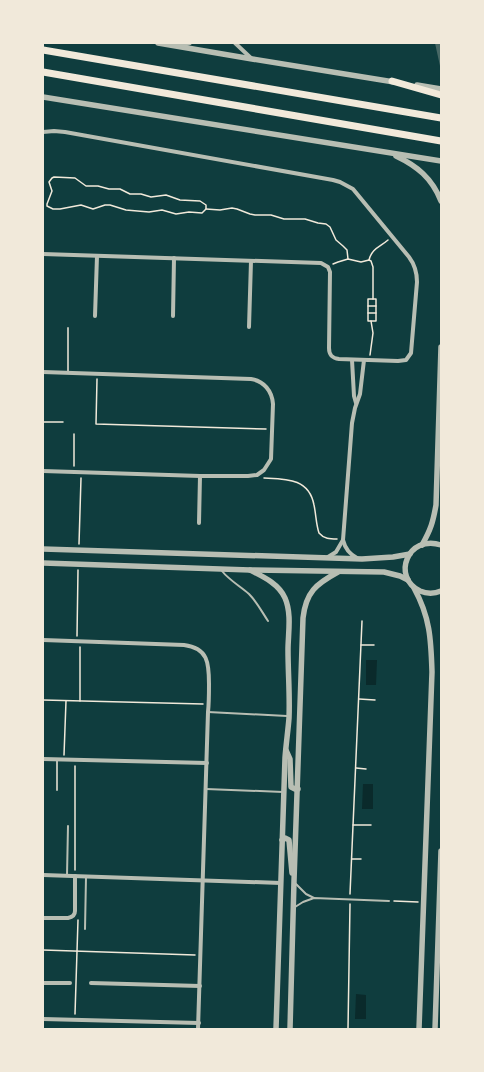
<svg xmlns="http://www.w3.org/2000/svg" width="484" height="1072" font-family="'Varela Round',sans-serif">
<rect width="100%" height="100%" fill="#0f3d3e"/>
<!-- water -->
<g fill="#0a2a2b">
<path d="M366,660H377L376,685H366Z"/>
<path d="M363,784H373V809H362Z"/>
<path d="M356,994L366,995V1019H355Z"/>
</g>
<!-- building -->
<path fill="#486865" d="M435,43H441V66H440Z"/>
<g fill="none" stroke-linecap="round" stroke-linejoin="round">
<!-- path -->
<g stroke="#f1e9da" stroke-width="1.5">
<path d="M54,177L75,178L86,186H98L109,189H120L130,194H141L151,197L166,195L180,200L200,201L206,205V209L202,213L189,212L176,214L162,210L149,212L126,210L110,205H105L93,209L81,205L60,209H53L47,206V204L52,191L49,182L52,178Z"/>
<path d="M206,209L220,210L232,208L237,209L250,214L255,215H271L284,219H305L318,223L326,224L330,227L336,240L343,246L347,250L348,259"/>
<path d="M369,260C372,248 380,247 388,240"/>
<path d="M333,264L338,262L348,259L361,262L369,260L371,261L373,267V299"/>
<rect x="368" y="299" width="8" height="22"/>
<path d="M368,306H376"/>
<path d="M368,313H376"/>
<path d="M370,355L373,333L371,321"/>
<path d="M97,379L96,424L266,429"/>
<path d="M43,422H63"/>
<path d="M74,466V434"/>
<path d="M264,478C286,479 309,478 314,505C316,514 316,524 319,533C324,539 330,539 337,539"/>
<path d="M79,544L81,478"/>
<path d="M77,636L78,570"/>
<path d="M361,645H374"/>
<path d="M359,699L375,700"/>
<path d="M43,700L203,704"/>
<path d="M80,701V647"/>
<path d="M64,755L66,701"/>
<path d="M356,768L366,769"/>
<path d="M353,825H371"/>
<path d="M352,859H361"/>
<path d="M75,870V766"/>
<path d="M350,894L362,621"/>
<path d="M394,901L418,902"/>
<path d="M43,950L195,955"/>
<path d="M75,1014L78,920"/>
<path d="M348,1029L350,904"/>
</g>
<!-- service -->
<g stroke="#b8beb3" stroke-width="2">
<path d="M68,372V328"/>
<path d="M222,571C229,580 240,586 249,594C257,602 262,612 268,621"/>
<path d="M208,712L287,716"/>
<path d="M206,789L283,792"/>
<path d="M57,790V760"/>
<path d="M67,875L68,826"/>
<path d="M296,884L306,894L314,898"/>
<path d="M295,907L303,902L314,898L389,901"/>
<path d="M85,929L86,877"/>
</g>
<!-- minor -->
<g stroke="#b8beb3" stroke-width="4">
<path d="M235,43L252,59"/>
<path d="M179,46L190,43"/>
<path d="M43,132L54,131L65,132L333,180L340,182L353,189L409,257C415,265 417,273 417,282L411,353L406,360L398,361L339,359C332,358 329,355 329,348L330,272L328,267L321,263L43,254"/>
<path d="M95,316L97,256"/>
<path d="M173,316L174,258"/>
<path d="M249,327L251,261"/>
<path d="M352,360L354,396L356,403"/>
<path d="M43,372L251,379C264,381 272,391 273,404L271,459L264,470L257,475L248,476H200L43,471"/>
<path d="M199,523L200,476"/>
<path d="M328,557L336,552L343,540"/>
<path d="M357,558C349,554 345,548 343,540L352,423L355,408L360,394L364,360"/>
<path d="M43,640L184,645C208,648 209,663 209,684C209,693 209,703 208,712L198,1029"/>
<path d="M43,759L207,763"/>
<path d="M43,875L281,883"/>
<path d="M43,918H68C73,917 75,915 75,911V876"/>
<path d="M43,983H70"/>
<path d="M91,983L200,986"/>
<path d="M43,1019L199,1023"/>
</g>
<!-- tertiary -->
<g stroke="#b8beb3" stroke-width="5.5">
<path d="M158,43L252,59L394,82"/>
<path d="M417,85L441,89"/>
<path d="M43,97L441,161"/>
<path d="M396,156C417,166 432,178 441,201"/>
<path d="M422,545C431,529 433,522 436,505L441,347"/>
<path d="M441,545C408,534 391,577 420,591C427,594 434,594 441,591"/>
<path d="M43,549L362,559L393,557L410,554"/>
<path d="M43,563L250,570L384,572L400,576L408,580"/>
<path d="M250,570C264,577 279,584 285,598C292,614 288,634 288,650C288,673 290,695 289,718C288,731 286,744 285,758L276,1029"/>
<path d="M414,588C430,617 431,639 432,672L419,1029"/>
<path d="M286,750L290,759L291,787L295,789H298"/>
<path d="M282,840L285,838L289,840L292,873"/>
<path d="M290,1029L294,881L303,618C306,592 316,584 338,572"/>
<path d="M435,1029L441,851"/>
</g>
<!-- trunk -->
<g stroke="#f1e9da" stroke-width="7">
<path d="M43,50L441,118"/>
<path d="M43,72L441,141"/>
<path d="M392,81L441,95"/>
</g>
</g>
<!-- border -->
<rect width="484" height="1072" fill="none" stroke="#f1e9da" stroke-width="88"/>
</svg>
